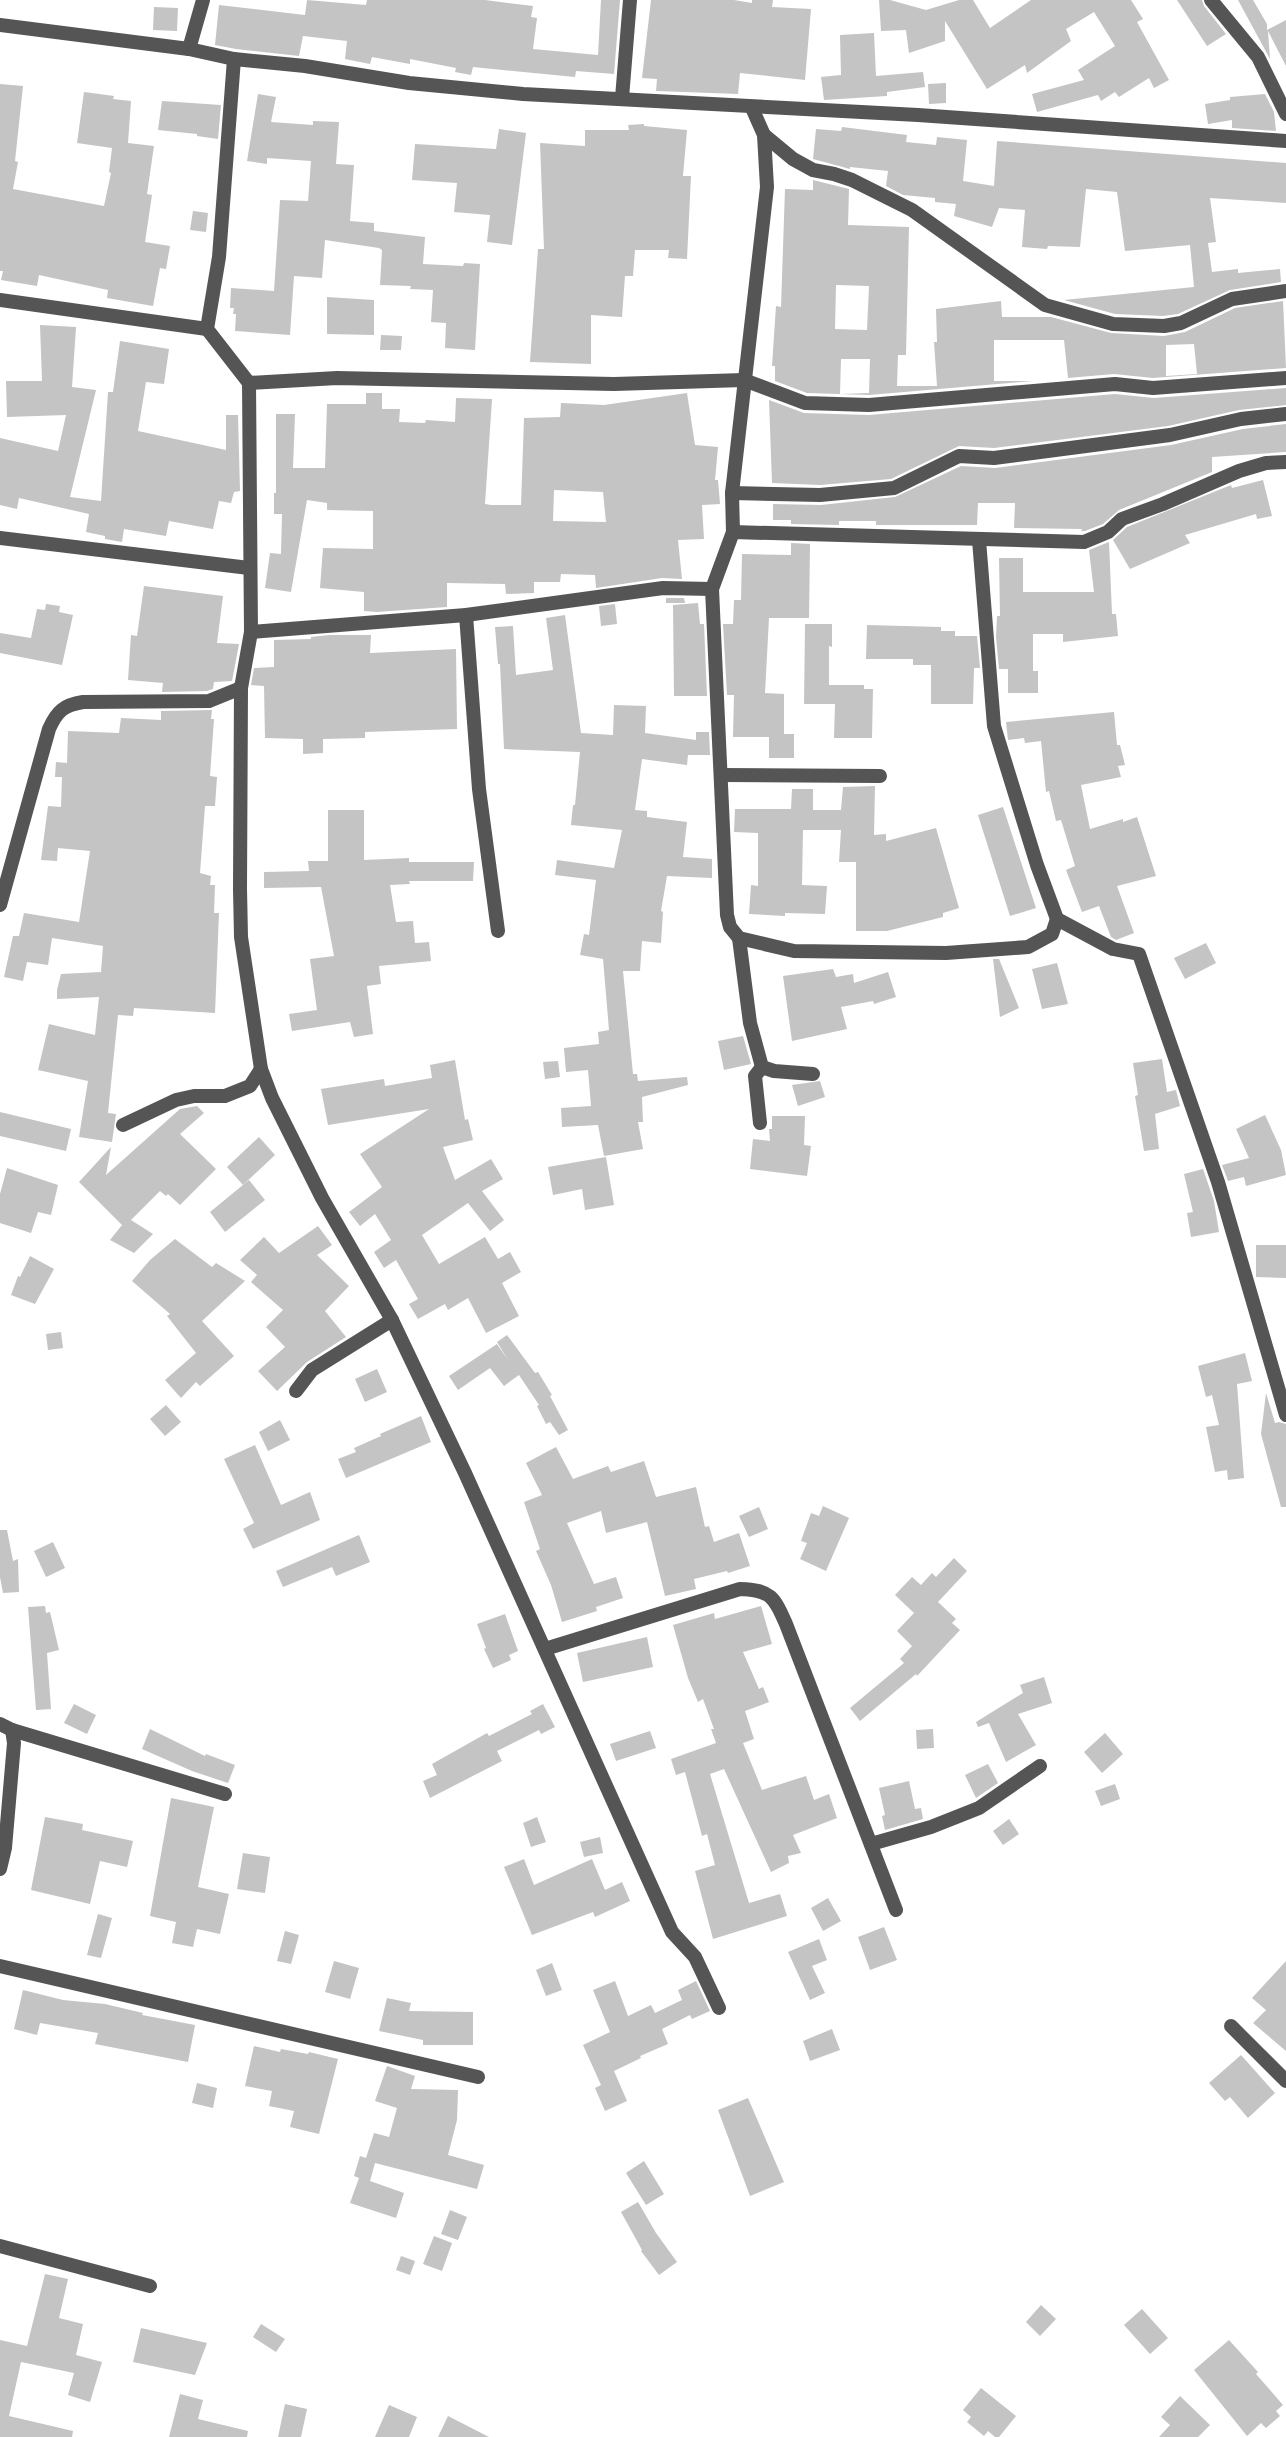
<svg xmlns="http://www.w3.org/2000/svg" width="1286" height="2437" font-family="Jost,sans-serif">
<rect width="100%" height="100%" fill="#fff"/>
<!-- building -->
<g fill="#c4c4c4" fill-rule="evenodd">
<path d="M307,0L366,5L367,0H485L533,6L531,17L537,18L533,49L598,55L601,0H620L614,74L576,71L575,77L473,67L471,75L455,72L456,68L410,59V64L372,57L370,64L345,59L347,41L303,36L299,56L236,49L215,45L219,5L305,15Z"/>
<path d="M651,0H734L752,3V0H773L772,7L811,9L805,80L740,73L738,94L656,91L657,79L642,78Z"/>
<path d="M879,0H890L926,10L959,0H973L990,28L1031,0H1131L1143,19L1137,22L1169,80L1154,88L1149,78L1119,97L1115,92L1101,101L1098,95L1037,112L1032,94L1084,80L1078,70L1115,46L1094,12L1066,29L1071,41L1027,73L1025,65L987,89L945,21V41L909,53L906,30L881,31Z"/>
<path d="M1177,0H1202L1204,6L1226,34L1207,46Z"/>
<path d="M1238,0H1253L1267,24V30L1286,20V66L1268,31L1270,59Z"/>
<path d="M154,7L178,8L177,31L153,30Z"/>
<path d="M874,33L876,76L923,72L925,87L887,92V96L824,100L821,77L841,75L840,35Z"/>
<path d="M946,83V103L929,104L928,84Z"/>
<path d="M0,84L23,86L15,161L18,162L13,189L104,206L111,173L109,172L112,148L77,143L84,92L114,96L113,99L131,101L128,143L154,146L147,194L152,195L145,242L170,246L166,269L160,268L153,306L107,298L108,290L39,275L37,286L1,280L3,271H0Z"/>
<path d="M258,94L276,97L271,122L313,125V121L339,122L336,164L354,165L350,221L374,223V231L425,237L423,264L463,266L464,263L480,264L475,350L445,348L446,323L431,322L433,290L410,289L411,286L380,285L382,250L379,248L325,240L322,278L294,276L290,335L235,331L236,314H233L234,308H230L231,288L274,291L280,200L308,201L311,161L267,158V164L247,161Z"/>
<path d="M1265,94L1274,112L1276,131L1232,128V120L1208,124L1205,104L1230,100V97Z"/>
<path d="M162,101L221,105L218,139L197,136V134L158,130Z"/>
<path d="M644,124V126L687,130L683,176H691L687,259L668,258L669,250H635L633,276H625L622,317L591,315V364L530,362L538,249H544L540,143L585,146V130H629L628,125Z"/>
<path d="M842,127L907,135L906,142L936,145L937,137L967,140L963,181L994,186L997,141L1286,163V203L1210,198L1216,242L1208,243L1212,272L1238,269V273L1280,269L1281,282L1230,290L1178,314L1163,316L1115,314L1064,300L1194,287L1190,245L1125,251L1117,192L1086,189L1080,247L1048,246L1047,249L1022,247L1025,210L999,208L992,227L954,216L956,204L935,202V198L903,195L886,186L888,171L850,167V169L813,159L816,129L841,131Z"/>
<path d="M499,129L526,133L512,245L487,242L490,215L454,212L457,183L412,180L415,144L496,149Z"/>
<path d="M813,180L849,189L848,225L909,227L906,355H898L897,386H937L934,342H937L936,309L1001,301L1002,317H1051L1111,333L1164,336L1185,332L1235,308L1283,301L1286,368L1153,378L1114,374L1068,378L1064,340H994V381H1033L869,395L807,393L775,381V366H772L776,306L781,307L785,189L813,190ZM836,285L869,286L867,330L835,329ZM1194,344L1197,374L1166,376V345ZM841,359H870L869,393L840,394Z"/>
<path d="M193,211L208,213L206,232L190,230Z"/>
<path d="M327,297L374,300V335L327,334Z"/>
<path d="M40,325L76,327L72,387L96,390L70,497L101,501L108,392H113L120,341L169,349L164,384L146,382L138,431L226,450V415H238L240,491L234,492L231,503L219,501L213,529L169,521L166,536L124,529L122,542L105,539V536L86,532L89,514L19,498L17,509L0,505V438L58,451L66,415L7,417L6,381H42Z"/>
<path d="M381,335L402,336L401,350H380Z"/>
<path d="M1286,388V405L1239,410L1168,426L994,448L959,446L891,479L820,485L772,483L769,400L804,413L869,415L1115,394L1154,398Z"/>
<path d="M366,393H382V409H400L399,422L425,423L426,420L455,422L456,398L492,399L485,504L491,505H521L524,418L560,417L561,403L604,405L687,393L695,445L718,447L715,480H718L720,504L702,505L704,539L678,540L682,579L662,578L596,588L595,575L561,574L560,582H534V593L506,594L505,584L447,583V607L377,612L364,611V592L320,588L323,548L373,549V511L327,510V503L307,500L291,592L265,588L270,553L281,554L282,514H274V493H276V414H295L293,468H325L327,404H366ZM554,490L603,492L606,522L553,521Z"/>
<path d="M1286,424V452L1212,457V472L1119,510L1103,524L1085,531H1081L1082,529L1014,528L1015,503H978L977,525H876V521H839V525L791,524V520H773V504L821,505L895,497L961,466L995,468L1171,445L1243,429Z"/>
<path d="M1263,480L1272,516L1257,519L1256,514L1185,535L1190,543L1130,569L1113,540L1127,527L1231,485L1232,488Z"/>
<path d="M1109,542L1112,614H1116L1118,636L1063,642V634H1033V671H1038V693H1008V669H999L996,637L997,616H1000L999,558H1023V592H1094L1089,550Z"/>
<path d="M791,543L810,544L809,618H769L765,693L784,694V734H794V758H769V737H733L734,695H727L723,624H733L734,600H741L742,554L791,555Z"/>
<path d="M144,586L223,596L217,643L239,644L232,681L214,682L213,689L207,691L162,692L163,683L128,680L131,635L137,636Z"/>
<path d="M666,598H684L685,603H666Z"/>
<path d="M698,603L700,624H704L707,696H674L673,605Z"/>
<path d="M46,604L60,606L59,612L73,615L62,665L0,653V633L31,638L37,609L45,610Z"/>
<path d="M615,604L617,624L601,626L599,606Z"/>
<path d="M565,615L581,733L613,735L614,705L646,706L645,733L696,740V732H709L710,755H688L687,765L642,759L635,810L647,811V817L687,822L683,857L712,859V878L667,876L661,911L663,912L661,943L642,941L640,971H623L633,1074H637L638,1081L687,1077L688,1085L642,1097L643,1122H638L643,1149L604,1156L598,1125L562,1127L561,1108L591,1106L588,1070L566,1072L564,1048L599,1044L598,1032L609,1030L603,959L580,955L584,934L589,935L596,880L555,875L557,860L614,868L622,830L571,825L573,805H575L580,752L504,749L500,664H498L495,627L513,626L516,675L553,670L546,618Z"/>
<path d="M805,624H832V647L829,646V685H864V689H873L872,738H834L835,704H804Z"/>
<path d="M867,625L941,627V631H955V636H977L980,668H974L973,704H931V665H913V659H866Z"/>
<path d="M329,635H371L370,653L456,649L457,729L365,732V738L323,739V753L303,754V739L265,738L264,686L251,685L254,668L274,667V640L311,639V637Z"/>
<path d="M212,710L211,719H214L210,776L217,777L215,806H205L200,873L211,876L210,885H215L214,913H219L215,1013L134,1008L133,1016L118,1015L108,1113L116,1114L112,1142L79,1137L88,1081L38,1070L49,1024L95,1035L99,997L57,999V990L61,974L101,972L103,946L52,938L48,965L27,962L23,981L4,977L13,936H19L24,913L79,922L90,851L58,848L57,861L41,860L48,806L61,807L62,777H55L56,762L67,763L68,731L119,733L121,718L161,720V711Z"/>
<path d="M1114,712L1117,745H1120L1125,765L1118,766L1121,777L1081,785L1090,829L1123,819V822L1137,817L1156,876L1117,886L1134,933L1116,940L1111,937L1099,906L1082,912L1066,870L1075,866L1061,820L1056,821L1049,791L1046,792L1041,741L1025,743L1024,738L1008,740L1006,722Z"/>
<path d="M875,786L874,835L886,834V841L936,828L959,908L943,913V917L887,931H856V862H839L841,830H803L802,885L827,886L825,914L785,913V916L749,914L751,885L758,886V833L734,832L735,809H791L792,789H813V810H841L843,787Z"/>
<path d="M1003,807L1036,908L1010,916L978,815Z"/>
<path d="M328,810H364V860L409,858V862H474L473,881H409L410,884L390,885L396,922L413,921L415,943L429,942L431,961L379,966L381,984L367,986L373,1034L354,1037L350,1022L292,1031L289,1014L317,1010L310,959L334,956L321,887L264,888V872L309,871L308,861H328Z"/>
<path d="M1206,943L1216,963L1185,979L1174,958Z"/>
<path d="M993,959H999L1019,1008L1000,1017Z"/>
<path d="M1057,963L1068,1004L1042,1009L1032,969Z"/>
<path d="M833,969L836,977L853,974L854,983L888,972L896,997L874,1004L873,1001L841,1007L847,1029L792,1041L783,976Z"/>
<path d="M743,1036L751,1064L724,1070L718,1041Z"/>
<path d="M1162,1059L1167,1092L1176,1090L1180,1106L1155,1114L1159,1149L1144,1151L1135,1096L1138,1095L1133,1063Z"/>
<path d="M455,1060L465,1120L468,1119L473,1140L443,1147L455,1180L491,1159L503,1179L482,1191L504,1220L490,1231L468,1203L422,1235L439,1264L485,1237L498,1259L510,1252L521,1272L502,1283L519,1316L486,1333L468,1298L448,1310L445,1304L418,1319L409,1304L418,1299L396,1260L384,1268L374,1252L391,1240L375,1214L360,1226L349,1212L382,1187L360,1154L429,1109L328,1125L321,1089L384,1079L385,1086L432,1078L430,1065Z"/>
<path d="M558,1061L560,1077L545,1079L543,1062Z"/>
<path d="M820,1081L825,1097L798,1106L792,1085Z"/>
<path d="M197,1106L204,1113L180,1134L216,1169L180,1205L168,1194L166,1196L160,1191L131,1220L153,1234L134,1253L110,1240L122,1225L79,1182L111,1147L106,1175L180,1109Z"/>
<path d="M0,1112L71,1129L66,1151L0,1136Z"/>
<path d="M1265,1115L1281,1150L1286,1175L1246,1186L1244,1177L1228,1181L1222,1165L1249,1158L1236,1129Z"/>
<path d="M772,1116H805L804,1145L811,1146L807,1176L750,1169L753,1139L770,1141L769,1129H772Z"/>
<path d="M259,1137L275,1155L243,1185L227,1167Z"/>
<path d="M606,1157L614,1205L585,1210L582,1189L553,1195L548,1167Z"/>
<path d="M7,1168L58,1185L51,1215L38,1212L31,1233L0,1223V1194Z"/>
<path d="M1203,1169L1214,1201L1219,1232L1191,1237L1187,1213L1193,1212L1184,1174Z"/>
<path d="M249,1180L265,1200L225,1232L210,1212Z"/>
<path d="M318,1226L332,1245L317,1255L349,1286L325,1311L346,1337L307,1362L277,1391L258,1371L285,1347L266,1327L283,1310L251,1282L257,1275L240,1260L264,1237L279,1253Z"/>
<path d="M175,1239L212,1267L216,1263L245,1281L202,1321L234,1356L200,1386L196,1382L181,1398L165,1380L196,1353L167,1316L170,1314L132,1281L150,1260Z"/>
<path d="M1256,1245H1286V1278L1256,1277Z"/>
<path d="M30,1256L54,1269L35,1304L11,1295L18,1276L20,1277Z"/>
<path d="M61,1332L63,1348L48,1350L46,1334Z"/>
<path d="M507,1335L535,1373L538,1372L552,1395L550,1396L568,1430L559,1435L550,1422L546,1424L537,1406L539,1405L519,1375L504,1386L490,1368L458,1390L449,1376L497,1344L508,1360L497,1342Z"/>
<path d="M1245,1353L1252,1381L1237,1384L1244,1478L1228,1480L1227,1470L1215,1472L1206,1427L1219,1425L1212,1395L1206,1397L1198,1366Z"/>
<path d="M377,1369L387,1392L365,1402L355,1379Z"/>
<path d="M1266,1393L1275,1423L1279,1422L1286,1424V1507H1281L1261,1434Z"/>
<path d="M166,1405L181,1422L165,1436L150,1419Z"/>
<path d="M421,1416L431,1442L346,1478L338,1459L356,1452L354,1448L381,1436L380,1434Z"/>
<path d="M280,1420L290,1440L268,1451L259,1432Z"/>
<path d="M255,1445L281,1505L310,1492L320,1520L253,1549L243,1529L254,1523L224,1459Z"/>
<path d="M556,1447L573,1479L608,1466L611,1472L644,1461L656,1497L696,1487L705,1527L709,1526L714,1542L739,1533L750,1566L728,1573L727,1571L694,1579L696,1589L665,1596L647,1522L606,1533L601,1511L567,1523L594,1584L616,1577L623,1598L596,1607L597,1611L562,1622L551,1585L536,1551L540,1549L524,1502L542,1495L526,1463Z"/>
<path d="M823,1506L849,1518L826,1571L800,1559L807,1543L801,1541L811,1513L819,1516Z"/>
<path d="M759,1507L768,1529L749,1537L739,1516Z"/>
<path d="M0,1530H7L13,1561L18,1559L19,1592L3,1593L0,1577Z"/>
<path d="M359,1535L370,1562L336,1576L332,1567L283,1587L276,1571Z"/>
<path d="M53,1542L65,1568L46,1577L34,1551Z"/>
<path d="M954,1558L967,1571L938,1602L956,1619L952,1623L960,1630L917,1676L916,1674L860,1721L850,1708L904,1663L900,1659L912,1646L897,1631L914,1613L895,1595L912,1577L921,1585L932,1573L936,1577Z"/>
<path d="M45,1606L46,1613L50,1612L59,1650L47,1653L51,1709L36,1710L28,1607Z"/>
<path d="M761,1606L772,1644L743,1652L759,1689L763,1687L769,1702L745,1711L754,1739L743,1743L762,1790L806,1776L814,1800L829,1794L837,1818L793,1835L801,1853L788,1856L789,1863L771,1872L724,1769L710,1774L749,1903L780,1894L787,1916L713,1939L695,1871L715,1865L707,1834L702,1836L685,1772L676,1775L671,1759L716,1743L711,1729H714L703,1699L698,1702L688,1678L673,1625L714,1613L715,1619Z"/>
<path d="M505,1614L518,1651L509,1655L511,1660L493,1668L484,1649L486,1648L477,1624Z"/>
<path d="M647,1637L653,1667L583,1682L577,1653Z"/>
<path d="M1044,1677L1052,1703L1018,1714L1036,1745L1006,1762L989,1723L978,1727L976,1722L1023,1693L1020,1685Z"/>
<path d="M74,1704L96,1715L87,1734L64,1723Z"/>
<path d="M543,1704L555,1727L541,1734L539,1730L497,1751L502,1761L430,1798L423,1781L437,1775L432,1764L487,1733L489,1736L532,1714L530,1711Z"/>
<path d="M150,1729L205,1756L206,1754L235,1765L228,1783L192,1771L142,1749Z"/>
<path d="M933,1729L934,1748L917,1749L916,1730Z"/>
<path d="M650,1731L656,1748L616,1761L610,1744Z"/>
<path d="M1105,1733L1123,1754L1102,1773L1084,1752Z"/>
<path d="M988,1764L998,1783L976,1798L965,1775Z"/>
<path d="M909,1781L915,1809L921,1808L923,1819L885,1830L882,1816L885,1815L879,1788Z"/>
<path d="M1115,1784L1120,1799L1101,1806L1095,1791Z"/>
<path d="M171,1798L214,1807L198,1887L229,1894L220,1934L197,1929L193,1947L172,1943L176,1922L150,1916Z"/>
<path d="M45,1817L83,1824L82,1830L133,1841L127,1867L100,1861L90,1904L31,1890Z"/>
<path d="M537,1817L546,1842L531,1847L523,1823Z"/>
<path d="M1009,1819L1019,1834L1003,1845L993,1831Z"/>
<path d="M600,1837L603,1853L584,1857L580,1842Z"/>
<path d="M243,1853L270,1857L265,1893L237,1889Z"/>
<path d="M524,1859L534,1885L592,1859L605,1890L622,1882L630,1901L595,1917L593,1912L532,1935L504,1867Z"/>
<path d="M828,1898L841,1921L823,1931L811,1908Z"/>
<path d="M98,1914L112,1918L101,1958L87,1955Z"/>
<path d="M884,1927L897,1960L870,1970L858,1937Z"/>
<path d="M285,1931L299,1935L291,1964L277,1961Z"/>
<path d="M819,1939L827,1960L812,1966L825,1993L810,2000L788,1952Z"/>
<path d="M334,1961L359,1968L350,1999L325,1992Z"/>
<path d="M1286,1961V2051L1253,2023L1266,2010L1252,1998Z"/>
<path d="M552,1963L562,1990L546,1996L536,1970Z"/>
<path d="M615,1981L628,2016L651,2005L655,2013L682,2000L678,1990L696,1981L710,2011L692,2019L690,2015L662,2029L668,2044L640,2056L641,2058L614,2071L627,2101L605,2111L595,2088L601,2085L583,2045L610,2032L593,1990Z"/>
<path d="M23,1990L63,2000L105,2004L143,2013L142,2015L195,2025L188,2062L95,2044L98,2033L40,2023L37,2035L14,2029Z"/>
<path d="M387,1998L411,2003L409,2011L473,2012V2045H423V2040L379,2031Z"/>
<path d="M832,2029L840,2050L810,2061L803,2041Z"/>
<path d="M254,2046L280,2052L281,2049L308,2054L309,2052L338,2059L319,2134L290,2127L294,2111L269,2106L272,2091L245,2086Z"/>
<path d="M1241,2055L1275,2093L1248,2118L1230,2097L1225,2101L1209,2083Z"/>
<path d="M387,2066L415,2076L411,2089L458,2090L457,2120L448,2155L484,2165L477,2189L375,2163L370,2181L404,2193L396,2218L350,2203L359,2178L354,2176L360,2156L366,2158L374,2133L389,2137L397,2108L375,2101Z"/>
<path d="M197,2083L217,2088L213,2108L192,2103Z"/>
<path d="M748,2098L784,2182L750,2196L718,2110Z"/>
<path d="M644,2161L664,2194L646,2205L626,2173Z"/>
<path d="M638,2202L656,2233L677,2262L659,2275L641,2251L642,2250L621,2212Z"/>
<path d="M450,2210L467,2217L458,2240L441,2234Z"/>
<path d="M434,2236L452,2243L442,2271L423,2264Z"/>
<path d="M401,2256L415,2261L410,2275L396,2270Z"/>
<path d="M45,2274L68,2279L59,2318L83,2324L76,2355L102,2362L90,2402L68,2395L74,2373L21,2362L9,2416L73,2431L72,2437H0V2340L27,2346Z"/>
<path d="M1041,2305L1056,2319L1040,2336L1026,2322Z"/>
<path d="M1142,2309L1168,2338L1150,2354L1124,2325Z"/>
<path d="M261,2324L285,2339L276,2352L253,2337Z"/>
<path d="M141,2328L207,2343L195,2375L133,2362Z"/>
<path d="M1229,2340L1258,2372L1256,2374L1283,2405L1276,2411L1280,2416L1266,2428L1261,2423L1247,2436L1194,2370Z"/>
<path d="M981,2388L1016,2416L999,2437H995L988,2431L984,2436L967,2422L971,2417L963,2410Z"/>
<path d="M180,2394L203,2400L198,2419L248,2431L247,2437H169Z"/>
<path d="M1180,2396L1210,2425L1198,2437H1159L1170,2425L1161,2417Z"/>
<path d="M285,2404L307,2409L301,2437H278Z"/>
<path d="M389,2405L417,2417L409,2437H375Z"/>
<path d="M448,2416L489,2437H438Z"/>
</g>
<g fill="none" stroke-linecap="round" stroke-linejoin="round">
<!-- minor -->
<g stroke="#555" stroke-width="14">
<path d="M1211,0L1258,57L1286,114"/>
<path d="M0,25L189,49L234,59L305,66L409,83L523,94L918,115L1286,141"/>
<path d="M189,49L203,0"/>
<path d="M234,59L219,257L207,329L249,383L251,632L241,688L240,889L241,937L261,1069L272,1098L322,1198L392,1320L465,1473L672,1932L695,1957L719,2008"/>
<path d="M622,98L630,0"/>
<path d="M752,108L764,135L767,187L732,493L733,532L712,589L727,915L730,927L739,938L794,951L946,953L1028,947L1052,934L1057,919"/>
<path d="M764,135L793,159L813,170L834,174L852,180L912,210L1045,305L1113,324L1164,326L1181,323L1232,299L1286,291"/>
<path d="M0,300L207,329"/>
<path d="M249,383L337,378L614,384L744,380L805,403L869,405L1115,384L1153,388L1286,378"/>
<path d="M732,493L820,495L894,488L959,456L994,458L1170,435L1241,419L1286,414"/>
<path d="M733,532L1084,542L1108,532L1122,519L1163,504L1239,471L1266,463L1286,462"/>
<path d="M0,538L249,568"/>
<path d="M979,540L994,726L1037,865L1057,919L1113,949L1139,954L1218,1182L1286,1415"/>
<path d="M466,615L479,789L498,931"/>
<path d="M251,632L466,615L663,588L712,589"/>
<path d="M721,775L880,776"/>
<path d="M0,905L49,729C57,711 64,705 83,702L209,701L241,688"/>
<path d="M739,938L750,1023L762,1067L774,1071L813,1074"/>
<path d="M760,1123L755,1076L762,1067"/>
<path d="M123,1125L176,1100L194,1096H225L250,1086L261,1069"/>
<path d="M296,1391L312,1370L392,1320"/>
<path d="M545,1649L740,1589C771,1590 774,1597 786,1624L896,1910"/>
<path d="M0,1724L12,1730L14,1743L5,1848L0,1869"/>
<path d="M12,1730L225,1794"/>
<path d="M871,1844L931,1827L979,1808L1040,1766"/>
<path d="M0,1966L478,2077"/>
<path d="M1231,2026L1286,2081"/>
<path d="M0,2246L150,2286"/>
</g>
</g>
</svg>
